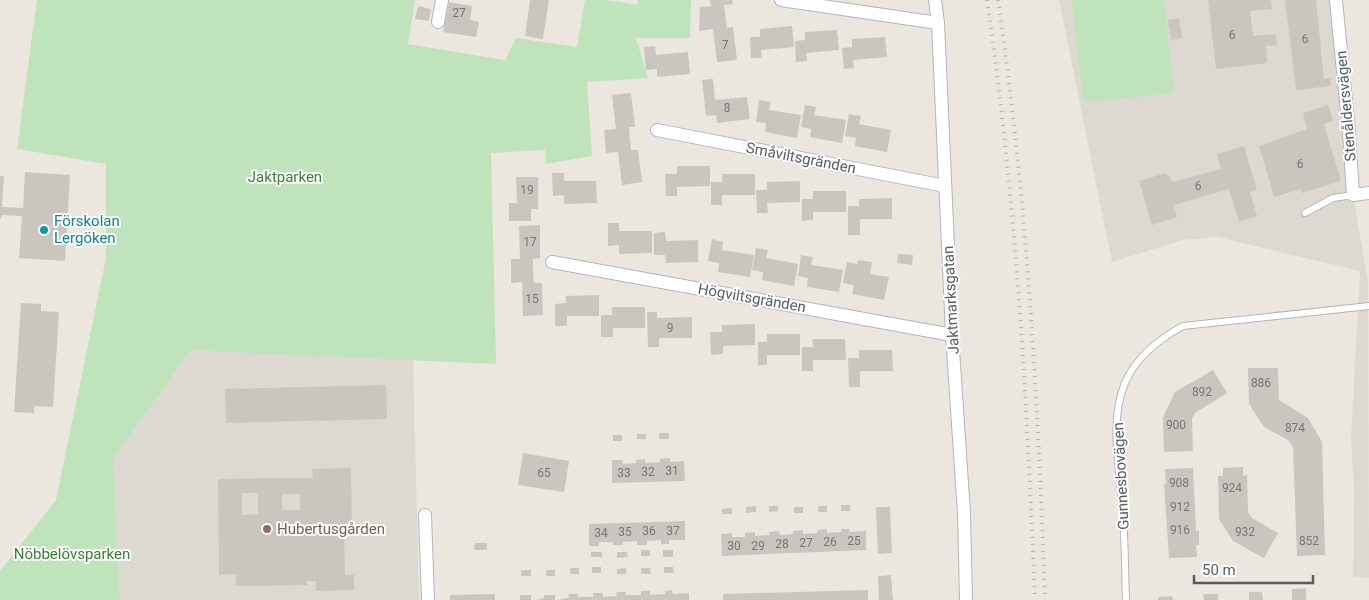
<svg xmlns="http://www.w3.org/2000/svg" width="1369" height="600" font-family="Roboto,sans-serif">
<rect width="100%" height="100%" fill="#ebe7df"/>
<!-- education -->
<g fill="#ddd9d0">
<path d="M1059,0H1336L1353,195L1368,282L1369,578L1353,577L1354,491L1351,438L1360,271L1217,237L1183,240L1112,262Z"/>
<path d="M193,347L413,356L419,600H120L113,459Z"/>
</g>
<!-- green -->
<g fill="#bfe3bb">
<path d="M37,0H415L408,44L505,60L516,38L577,47L585,0H606L637,5L638,0H691L690,38H636L648,78L587,82L592,156L546,164L545,150L491,153L496,364L191,350L113,459L120,600H0V571L56,500L106,258V164L17,149Z"/>
<path d="M1072,0H1164L1174,93L1083,102Z"/>
</g>
<!-- building -->
<g fill="#cbc5c0" fill-rule="evenodd">
<path d="M530,0H549L543,39L525,36Z"/>
<path d="M710,0H732L733,4L724,5L727,28L733,27L737,60L717,62L713,29L699,31L700,7L711,6Z"/>
<path d="M1208,0H1271L1272,9L1250,11L1253,36L1276,34L1277,45L1266,46L1267,63L1216,69Z"/>
<path d="M1285,0H1316L1324,79L1330,78L1331,86L1296,90Z"/>
<path d="M449,2L472,6L470,20L479,22L476,37L443,32Z"/>
<path d="M418,6L431,9L429,21L415,19Z"/>
<path d="M1179,18L1182,38L1171,40L1168,20Z"/>
<path d="M792,26L794,47L761,50L762,58H751L750,37H760V29Z"/>
<path d="M837,30L839,50L806,53L807,61L796,62L795,41L805,40V32Z"/>
<path d="M885,37L887,57L853,60L854,68L844,69L842,48L852,47V39Z"/>
<path d="M655,46L656,55L688,52L690,74L657,77V69L646,70L644,47Z"/>
<path d="M713,79L715,100L747,97L750,119L717,123L716,115L706,116L702,80Z"/>
<path d="M631,93L635,127H629L631,150H638L642,182L622,185L618,152L606,153L604,130L616,129L612,95Z"/>
<path d="M759,100L771,102L769,110L801,115L797,138L765,132L766,123L756,122Z"/>
<path d="M805,105L816,107L814,115L846,120L842,143L810,137L811,129L801,127Z"/>
<path d="M1328,105L1333,121L1324,124L1341,181L1302,193L1301,189L1274,197L1259,146L1307,129L1303,113Z"/>
<path d="M849,114L861,116L859,124L891,130L887,152L855,146L856,138L845,136Z"/>
<path d="M1244,146L1257,190L1250,192L1257,216L1239,222L1229,189L1174,205L1177,217L1152,225L1139,181L1166,173L1173,182L1221,169L1217,154Z"/>
<path d="M677,166H710V186L677,187V196H666L665,174H677Z"/>
<path d="M25,172L70,175L65,261L19,258L22,216L2,215L0,220V176H4L2,207L23,208Z"/>
<path d="M552,173H564V181H596L597,203L564,204V195L553,196Z"/>
<path d="M722,174H755V195H722V205H711V182H722Z"/>
<path d="M516,177H538V209H531V221H509V203H517Z"/>
<path d="M800,181V202L767,203L768,213H757L756,190H767V182Z"/>
<path d="M813,191H846V212H813V220L802,221V199H813Z"/>
<path d="M892,198V219H860V235H848V206H859V199Z"/>
<path d="M608,223H619V231H652V253L619,254V245L608,246Z"/>
<path d="M540,225V258L533,259V270L534,283H542L543,315L523,316L522,282L511,283V259H520L519,226Z"/>
<path d="M665,232L666,241L698,240V262L666,263L665,255H654V233Z"/>
<path d="M712,239L723,242L722,250L754,255L750,277L718,272L719,263L708,261Z"/>
<path d="M756,248L768,250L766,258L798,264L794,286L762,280L763,272L752,270Z"/>
<path d="M898,254L913,255L912,265L897,263Z"/>
<path d="M801,255L813,257L811,265L843,270L839,292L807,287L808,278L798,276Z"/>
<path d="M858,260L872,262L870,274L889,277L884,300L852,294L854,285L843,283L847,262L857,264Z"/>
<path d="M599,295V316H567V326H555V304L566,303V296Z"/>
<path d="M21,303L41,304V311L59,312L53,407L34,406V413L14,412Z"/>
<path d="M612,307H645V328H613V337H601V315H612Z"/>
<path d="M647,312H657V318L692,317V338H659V347H648Z"/>
<path d="M755,324V345L723,346V354L711,355L710,332H722V325Z"/>
<path d="M767,334H800V355H767V365H758V342H767Z"/>
<path d="M812,339H845L846,360H813V371H802V347H813Z"/>
<path d="M859,350H892L893,371H860V387H849L848,358H859Z"/>
<path d="M1248,368H1278L1279,400L1308,418L1322,442L1325,555L1297,556L1293,447L1288,440L1264,427L1249,404Z"/>
<path d="M1213,370L1227,393L1195,413L1192,419L1193,451L1164,452L1163,417L1175,392Z"/>
<path d="M386,385L387,419L226,423L225,389Z"/>
<rect x="659" y="433" width="10" height="6"/>
<rect x="637" y="434" width="9" height="5"/>
<rect x="613" y="435" width="9" height="6"/>
<path d="M523,453L569,461L564,492L518,485Z"/>
<path d="M670,458V462L684,461L685,481L612,483V460H622L623,464L636,463V460L645,459V463L660,462V459Z"/>
<path d="M1243,467V476L1247,475L1248,512L1252,518L1278,533L1264,558L1233,541L1219,519L1218,476H1223V468Z"/>
<path d="M351,468L352,534L344,535L345,575H354V590L316,591V581H307V585L236,586V574L219,575L218,479L313,478L312,469ZM242,493H258V514L242,515ZM282,494H300V510H282Z"/>
<path d="M1193,468L1196,531H1199V545H1196L1197,557L1169,558L1164,484H1166L1165,469Z"/>
<rect x="841" y="505" width="9" height="6"/>
<path d="M756,506V512L746,513V507Z"/>
<path d="M769,506H778V511L769,512Z"/>
<rect x="818" y="506" width="9" height="6"/>
<rect x="794" y="507" width="9" height="6"/>
<path d="M876,507H890L892,553L878,554Z"/>
<path d="M732,508V514H722V509Z"/>
<path d="M685,521V540H669V544H661V540L647,541V545H637V541L623,542V545H613V542H599V546H589V524Z"/>
<path d="M827,529V533L841,532V529H849V532L866,531V550L722,556L721,534L732,533V537H745V533L755,532V536L769,535V532L779,531L780,535L793,534V531L803,530V534L817,533V530Z"/>
<path d="M475,543H487V550H474Z"/>
<rect x="641" y="550" width="9" height="6"/>
<rect x="663" y="550" width="10" height="7"/>
<rect x="591" y="552" width="11" height="5"/>
<path d="M617,552H627L628,557L617,558Z"/>
<rect x="592" y="567" width="9" height="6"/>
<path d="M664,567H673L674,573H664Z"/>
<rect x="570" y="568" width="9" height="6"/>
<path d="M626,568V574H617V569Z"/>
<path d="M641,568H650L651,574H641Z"/>
<rect x="521" y="570" width="10" height="6"/>
<rect x="546" y="570" width="9" height="6"/>
<path d="M891,575L893,600H879L878,576Z"/>
<path d="M1306,588V600H1292V589Z"/>
<path d="M672,590L673,594L689,593V600H556L569,598L568,594H578V597H593V593H603V597L617,596L616,592H626V595H641V591H650V595L665,594V591Z"/>
<path d="M868,590V600H723V594Z"/>
<path d="M1249,592H1262L1263,600H1249Z"/>
<path d="M495,594V600H450V595Z"/>
<path d="M1203,594H1218V600H1204Z"/>
<rect x="520" y="595" width="11" height="5"/>
<path d="M544,595H555V600H536L544,598Z"/>
<path d="M1172,596L1173,600H1158V597Z"/>
</g>
<g fill="none" stroke-linecap="round" stroke-linejoin="round">
<!-- lane casing -->
<g stroke="#b2b6ba" stroke-width="8">
<g id="lane">
<path d="M1305,213L1333,198L1353,195"/>
<path d="M1126,600C1125,572 1125,544 1123,516C1121,474 1108,423 1125,383C1136,357 1159,339 1183,326L1369,306"/>
</g>
</g>
<!-- street casing -->
<g stroke="#b2b6ba" stroke-width="14">
<g id="street">
<path d="M781,0L938,23"/>
<path d="M935,0L938,23L952,335L964,513L966,600"/>
<path d="M1336,0L1349,132L1353,195L1369,193"/>
<path d="M438,22L442,0"/>
<path d="M657,130L945,186"/>
<path d="M552,262L952,335"/>
<path d="M425,515L428,600"/>
</g>
</g>
<!-- lane -->
<use href="#lane" stroke="#fff" stroke-width="6"/>
<!-- street -->
<use href="#street" stroke="#fff" stroke-width="12"/>
<!-- rail -->
<g stroke="#b0b1b1" stroke-width="4" stroke-dasharray="1 6" stroke-linecap="butt">
<path d="M987,0C1016,199 1027,399 1035,600"/>
<path d="M998,0C1027,199 1038,399 1045,600"/>
</g>
</g>
<!-- markers -->
<circle fill="#0f9aa8" stroke="#fff" stroke-width="2" cx="44" cy="230" r="5"/>
<circle fill="#8d6e63" stroke="#fff" stroke-width="2" cx="267" cy="529" r="5"/>
<g text-anchor="middle" stroke-width="4" stroke-linejoin="round" paint-order="stroke">
<!-- number labels -->
<g font-size="12" fill="#757678">
<text x="459" y="17">27</text>
<text x="1232" y="39">6</text>
<text x="1305" y="43">6</text>
<text x="725" y="49">7</text>
<text x="727" y="112">8</text>
<text x="1300" y="168">6</text>
<text x="1198" y="190">6</text>
<text x="527" y="194">19</text>
<text x="530" y="246">17</text>
<text x="532" y="303">15</text>
<text x="670" y="332">9</text>
<text x="1261" y="387">886</text>
<text x="1202" y="396">892</text>
<text x="1176" y="429">900</text>
<text x="1295" y="432">874</text>
<text x="672" y="475">31</text>
<text x="648" y="476">32</text>
<text x="544" y="477">65</text>
<text x="624" y="477">33</text>
<text x="1179" y="487">908</text>
<text x="1232" y="492">924</text>
<text x="1180" y="511">912</text>
<text x="1180" y="534">916</text>
<text x="649" y="535">36</text>
<text x="673" y="535">37</text>
<text x="625" y="536">35</text>
<text x="1245" y="536">932</text>
<text x="601" y="537">34</text>
<text x="854" y="545">25</text>
<text x="1309" y="545">852</text>
<text x="830" y="546">26</text>
<text x="806" y="547">27</text>
<text x="782" y="548">28</text>
<text x="734" y="550">30</text>
<text x="758" y="550">29</text>
</g>
<!-- street labels -->
<g font-size="15" fill="#585c60" stroke="#fff">
<text transform="translate(1346 106) rotate(-95)" y="5">Stenåldersvägen</text>
<text transform="translate(801 158) rotate(11)" y="5">Småviltsgränden</text>
<text transform="translate(752 298) rotate(10)" y="5">Högviltsgränden</text>
<text transform="translate(951 300) rotate(-93)" y="5">Jaktmarksgatan</text>
<text transform="translate(1121 476) rotate(-93)" y="5">Gunnesbovägen</text>
</g>
<!-- park labels -->
<g font-size="15" fill="#3a8136" stroke="#fff">
<text x="285" y="182">Jaktparken</text>
<text x="72" y="559">Nöbbelövsparken</text>
</g>
<!-- culture labels -->
<g font-size="15" fill="#0d838f" stroke="#fff" text-anchor="start">
<text x="54" y="226">Förskolan<tspan x="54" dy="17">Lergöken</tspan></text>
</g>
<!-- education labels -->
<g font-size="15" fill="#785e54" stroke="#fff" text-anchor="start">
<text x="277" y="534">Hubertusgården</text>
</g>
</g>
<!-- scale -->
<path d="M1194 575v8h119v-8" fill="none" stroke="#585c60" stroke-width="2.5"/>
<text x="1202" y="575" font-size="15" fill="#585c60" stroke="#ffffff" stroke-width="4" paint-order="stroke">50 m</text>
</svg>
